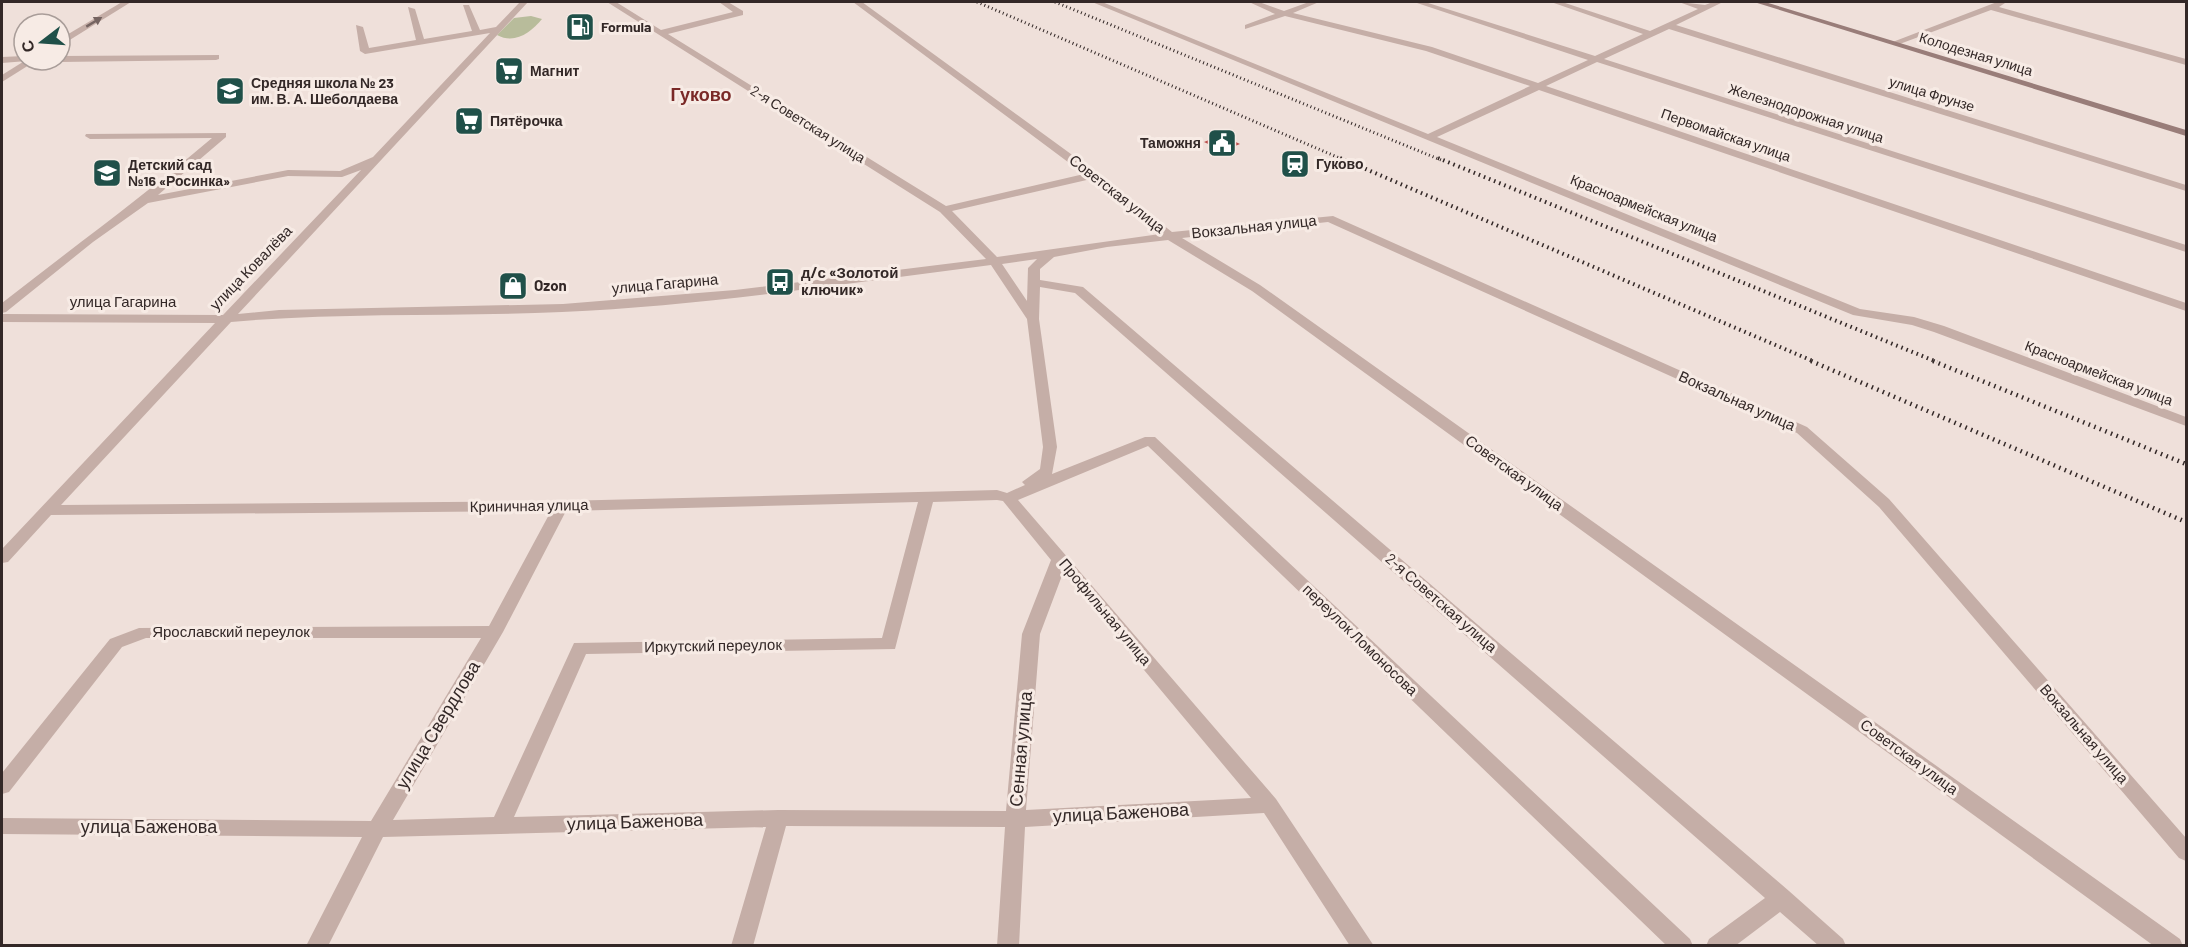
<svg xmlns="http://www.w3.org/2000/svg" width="2188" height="947" font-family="Barlow,sans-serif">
<rect width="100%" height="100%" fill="#efe0da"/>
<!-- green -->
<path fill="#b8bc9b" d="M531,16L542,19C531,32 515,45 497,35L514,18Z"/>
<!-- building -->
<path fill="#bb4e4b" d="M1221,135L1240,144L1223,151L1204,142Z"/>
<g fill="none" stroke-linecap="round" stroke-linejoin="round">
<!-- minor -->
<g fill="#c5aea7" fill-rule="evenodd">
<path d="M520,2H528L238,314L279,310L563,304L735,290L986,259L940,212L607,2H616L661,30L733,12L719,2H728L743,11V15L668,34L946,206L1084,174L853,2H862L1097,173L1172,232L1333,216L1807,427L1889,499L2186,838V861L2179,858L1879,507L1797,433L1328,222L1182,238L1260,285L2180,939L2183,946H2154L1252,291L1168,240L1107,247L1054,257L1040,269V280L1083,287L1789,891L1843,939L1846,946H1819L1780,912L1735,946H1706L1709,939L1765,898L1075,293L1040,287L1039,319L1057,447L1052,474L1145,437H1155L1690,939L1693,946H1667L1148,446L1018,500L1276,799L1374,946H1350L1264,813L1025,827L1019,946H997L1005,827L786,826L753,946H731L766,827L383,837L328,946H306L362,837L2,834V818L371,821L481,638H146L122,647L9,792L2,794V773L110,639L139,628L489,626L551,511L51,515L8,562L2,563V549L215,323L2,322V314L223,315L361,170L342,177L288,176L148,203L93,242L6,312L2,313V303C72,248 144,196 212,138L90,139L85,136L86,134L226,133V137L158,195L288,170L340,171L373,157L490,33L365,54L360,51L356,25L363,27L369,48L416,40L408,7L415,9L424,39L472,31L463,5H469L480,30L496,27ZM1091,179L1160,234L997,257L952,211ZM1037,259L1028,268L1027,301L1002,264ZM991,265L1027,319L1043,447L1040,469L1022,482L1025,485L1007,493L997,490L561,501L61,505L231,322C341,312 452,317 562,312C705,306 848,283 991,265ZM997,500L1003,501L1051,560L1022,634L1006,811L778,810L514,817L586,654L895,649L933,502ZM918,502L882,638L574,643L494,817L393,820L503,632L566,511ZM1063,573L1251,798L1026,810L1040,634Z"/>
<path d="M1092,2H1102L1428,134L1530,86L1426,51L1285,16L1245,29V25L1275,14L1249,2H1259L1284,11L1309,2H1319L1293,13L1432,47L1538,83L1588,60L1414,2H1425L1595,56L1643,34L1551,2H1562L1650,31L1698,9L1679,2L1705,5L1713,2H1723L1676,25L2186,185V191L1669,29L1604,59L2186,245V252L1597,62L1546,86L2186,303V311L1539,90L1437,137L1860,309L1914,317L1944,326L2186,417V426L1934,332L1912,325L1853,315Z"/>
<path d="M1997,2L2005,3L1999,7L2186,59V65L1991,10L1897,45L1890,43Z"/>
<path d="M219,55V59L216,60L60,62L56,60H60V56Z"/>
<path d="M24,56V60L27,61L2,63V57Z"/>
</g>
<!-- tertiary -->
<g fill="#c5aea7" fill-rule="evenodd">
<path d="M122,2H131L60,46V39Z"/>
<path d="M26,60H37L2,82V75Z"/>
</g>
<!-- secondary -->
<path fill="#997d79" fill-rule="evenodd" d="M1754,2H1765L2186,130V136Z"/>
<!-- rail-far2 -->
<g stroke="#332827" stroke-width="3" stroke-dasharray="1 3" stroke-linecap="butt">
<path d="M977,2L1344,160"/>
<path d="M1055,2L1441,160"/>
</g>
<!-- rail-far1 -->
<g stroke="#332827" stroke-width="4" stroke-dasharray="1.5 4" stroke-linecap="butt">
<path d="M1340,158L1815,362"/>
<path d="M1438,158L1937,362"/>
</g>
<!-- rail -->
<g stroke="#332827" stroke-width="4.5" stroke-dasharray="1.5 4.5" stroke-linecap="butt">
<path d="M1811,361L2186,522"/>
<path d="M1933,361L2186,464"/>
</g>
</g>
<!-- one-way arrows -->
<defs><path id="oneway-solid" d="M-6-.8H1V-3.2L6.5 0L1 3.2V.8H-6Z" transform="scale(1.5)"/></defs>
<use fill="#756461" href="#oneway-solid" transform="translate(94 22) rotate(-31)"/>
<!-- icons -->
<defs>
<g id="fuel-square" transform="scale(1.5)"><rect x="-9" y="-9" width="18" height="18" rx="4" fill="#205049" stroke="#f7ebe5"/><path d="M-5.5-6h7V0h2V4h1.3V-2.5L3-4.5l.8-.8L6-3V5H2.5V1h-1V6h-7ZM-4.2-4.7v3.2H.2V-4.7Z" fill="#fff"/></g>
<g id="supermarket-square" transform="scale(1.5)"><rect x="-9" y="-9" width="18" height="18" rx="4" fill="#205049" stroke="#f7ebe5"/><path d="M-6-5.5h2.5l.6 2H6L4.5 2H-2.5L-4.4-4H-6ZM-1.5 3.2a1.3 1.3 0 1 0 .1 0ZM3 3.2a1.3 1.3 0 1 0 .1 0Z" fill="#fff"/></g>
<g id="school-square" transform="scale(1.5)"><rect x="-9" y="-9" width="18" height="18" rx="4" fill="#205049" stroke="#f7ebe5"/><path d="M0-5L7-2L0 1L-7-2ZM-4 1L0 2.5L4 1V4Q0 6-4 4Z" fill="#fff"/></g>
<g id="civic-square" transform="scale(1.5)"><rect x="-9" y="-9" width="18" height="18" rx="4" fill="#205049" stroke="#f7ebe5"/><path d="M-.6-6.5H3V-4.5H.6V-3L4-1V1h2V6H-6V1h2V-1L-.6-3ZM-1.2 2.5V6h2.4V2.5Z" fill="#fff"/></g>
<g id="station-square" transform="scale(1.5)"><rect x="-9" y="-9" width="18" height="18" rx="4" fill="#205049" stroke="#f7ebe5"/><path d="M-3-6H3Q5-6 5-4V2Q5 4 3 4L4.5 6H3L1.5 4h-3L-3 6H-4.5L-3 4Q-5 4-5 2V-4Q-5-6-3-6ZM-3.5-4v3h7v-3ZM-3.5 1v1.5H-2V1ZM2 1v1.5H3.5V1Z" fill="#fff"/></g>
<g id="bus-square" transform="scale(1.5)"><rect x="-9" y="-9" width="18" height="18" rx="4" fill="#205049" stroke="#f7ebe5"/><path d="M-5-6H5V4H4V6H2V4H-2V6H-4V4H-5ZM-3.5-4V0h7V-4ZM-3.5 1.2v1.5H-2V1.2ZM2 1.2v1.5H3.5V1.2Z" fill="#fff"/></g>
<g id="shop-square" transform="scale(1.5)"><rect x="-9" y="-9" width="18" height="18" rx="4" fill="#205049" stroke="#f7ebe5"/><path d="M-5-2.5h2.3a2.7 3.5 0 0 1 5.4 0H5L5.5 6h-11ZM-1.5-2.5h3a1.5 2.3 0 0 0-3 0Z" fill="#fff"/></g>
</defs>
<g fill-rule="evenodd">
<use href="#fuel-square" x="580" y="27"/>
<use href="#supermarket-square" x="509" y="71"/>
<use href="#school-square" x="230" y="91"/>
<use href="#supermarket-square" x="469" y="121"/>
<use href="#civic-square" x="1222" y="143"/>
<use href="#station-square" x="1295" y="164"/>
<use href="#school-square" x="107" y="173"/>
<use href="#bus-square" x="780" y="282"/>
<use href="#shop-square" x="513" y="286"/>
</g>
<g text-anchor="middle" stroke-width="6" stroke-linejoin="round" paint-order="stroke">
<!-- far-poi labels -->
<g font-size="14" font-weight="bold" fill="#332827" stroke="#f7ebe5" text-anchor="start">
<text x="601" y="32">Formula</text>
<text x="530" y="76">Магнит</text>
<text x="251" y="88">Средняя школа № 23<tspan x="251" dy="16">им. В. А. Шеболдаева</tspan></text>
<text x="490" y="126">Пятёрочка</text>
<text x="1201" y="148" text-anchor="end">Таможня</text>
<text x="1316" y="169">Гуково</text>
<text x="128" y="170">Детский сад<tspan x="128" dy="16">№16 «Росинка»</tspan></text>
</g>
<!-- far-street labels -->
<g font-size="14" fill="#332827" stroke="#f7ebe5">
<text transform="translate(1976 54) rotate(17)" y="5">Колодезная улица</text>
<text transform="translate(1932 94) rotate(17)" y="5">улица Фрунзе</text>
<text transform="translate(1806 113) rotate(18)" y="5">Железнодорожная улица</text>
<text transform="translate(808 124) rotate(32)" y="5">2-я Советская улица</text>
<text transform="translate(1726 135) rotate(19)" y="5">Первомайская улица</text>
<text transform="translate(1644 208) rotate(22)" y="5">Красноармейская улица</text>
<text transform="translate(2099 373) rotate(21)" y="5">Красноармейская улица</text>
</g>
<!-- street labels -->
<g font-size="15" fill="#332827" stroke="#f7ebe5">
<text transform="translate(1117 194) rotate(38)" y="5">Советская улица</text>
<text transform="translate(1254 227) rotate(-6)" y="5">Вокзальная улица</text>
<text transform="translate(251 268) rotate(-46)" y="5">улица Ковалёва</text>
<text transform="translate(665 284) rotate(-5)" y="5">улица Гагарина</text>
<text x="123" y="307">улица Гагарина</text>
<text transform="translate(1737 401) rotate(24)" y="5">Вокзальная улица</text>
<text transform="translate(1514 473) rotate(36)" y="5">Советская улица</text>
<text transform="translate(529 506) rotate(-1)" y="5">Криничная улица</text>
<text transform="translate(1441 603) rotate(41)" y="5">2-я Советская улица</text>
<text transform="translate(1105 612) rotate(50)" y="5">Профильная улица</text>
<text x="231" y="637">Ярославский переулок</text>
<text transform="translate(1360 640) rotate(44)" y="5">переулок Ломоносова</text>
<text transform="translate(713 646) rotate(-1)" y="5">Иркутский переулок</text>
<text transform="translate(2084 734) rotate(49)" y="5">Вокзальная улица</text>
<text transform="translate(1909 757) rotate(36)" y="5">Советская улица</text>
</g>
<!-- poi labels -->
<g font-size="15" font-weight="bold" fill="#332827" stroke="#f7ebe5" text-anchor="start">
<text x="801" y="278">д/с «Золотой<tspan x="801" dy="17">ключик»</tspan></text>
<text x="534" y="291">Ozon</text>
</g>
<!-- far-district labels -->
<g font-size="18" font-weight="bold" fill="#7a2927" stroke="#f7ebe5">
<text x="701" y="101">Гуково</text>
</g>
<!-- near-street labels -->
<g font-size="18" fill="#332827" stroke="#f7ebe5">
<text transform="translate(438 725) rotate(-59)" y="6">улица Свердлова</text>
<text transform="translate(1021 749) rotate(-85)" y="6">Сенная улица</text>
<text transform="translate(1121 813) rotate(-3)" y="6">улица Баженова</text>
<text transform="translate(635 822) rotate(-2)" y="6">улица Баженова</text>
<text x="149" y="833">улица Баженова</text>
</g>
</g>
<!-- border -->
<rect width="2188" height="947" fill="none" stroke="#332827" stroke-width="6"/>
<!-- north arrow -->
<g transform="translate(42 42) rotate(253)"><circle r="28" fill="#f7ebe5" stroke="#a99d99" stroke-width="1.5"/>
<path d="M0-4.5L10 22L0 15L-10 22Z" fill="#205049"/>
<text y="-9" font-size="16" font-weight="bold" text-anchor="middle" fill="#332827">С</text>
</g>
</svg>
